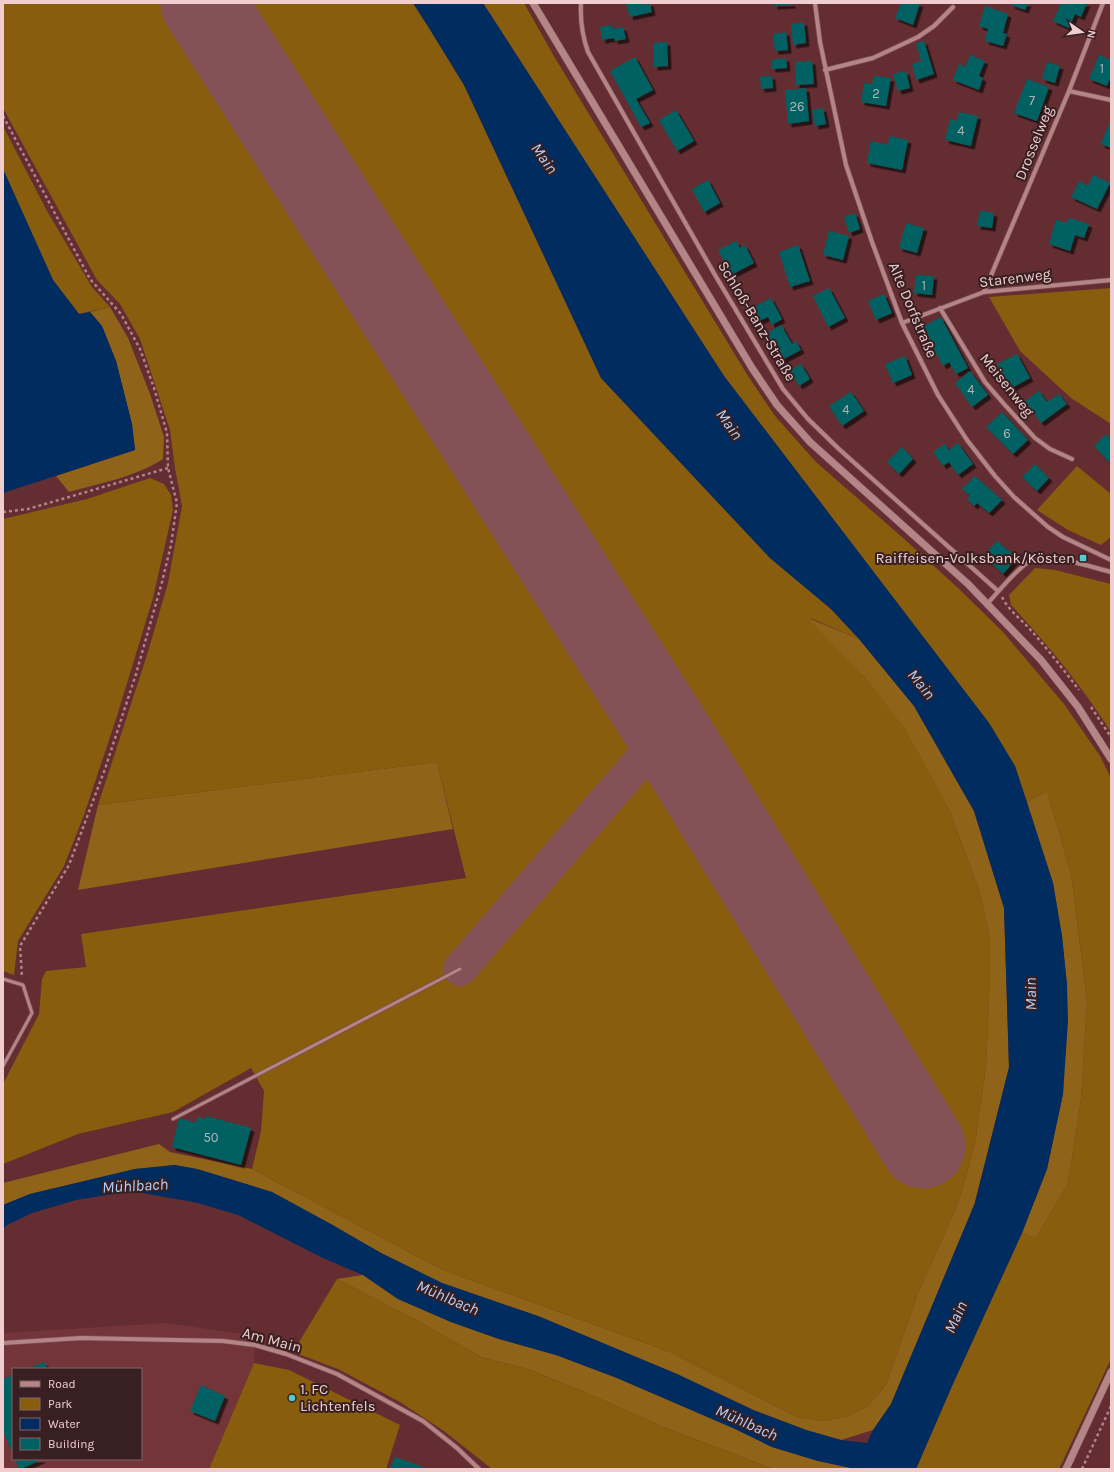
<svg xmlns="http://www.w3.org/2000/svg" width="1114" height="1472" font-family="Karla,sans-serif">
<defs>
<filter id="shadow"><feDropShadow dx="3.5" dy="3.5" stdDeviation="0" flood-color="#0009"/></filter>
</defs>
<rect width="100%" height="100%" fill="#632d32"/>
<!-- built -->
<path fill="#73353a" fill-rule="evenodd" d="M166,1323L256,1336L254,1363L209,1469H5L3,1463V1333ZM13,1369H141V1459H13Z"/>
<!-- green -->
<g fill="#885d0d">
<path d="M3,3H413L429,28L464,85L601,378L770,558L831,609L859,639L810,618L866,679L906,729L950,812L979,890L989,932L990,974L986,1066L975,1143L959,1201L919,1291L886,1385L868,1406L848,1416L824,1421L797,1417L670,1352L443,1270L252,1169L261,1131L264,1091L251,1068L173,1112L78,1134L3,1164V1084L39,1014L42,979L46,971L86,967L81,934L466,878L437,762L98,805L147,655L168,583L182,506L175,468L170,430L140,339L120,304L97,280L3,108Z"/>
<path d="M483,3H524L555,58L748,376L775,416L816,462L902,537L957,587L1002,631L1064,704L1100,756L1111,778V1359L1059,1469H916L952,1386L1022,1233L1036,1238L1068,1183L1081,1099L1087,1001L1071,874L1047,791L1027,802L1015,766L989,723L724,376Z"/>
<path d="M3,126L47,211L92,287L110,307L79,314L53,280L3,169Z"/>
<path d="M1111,288V424L1071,398L1020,351L989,297Z"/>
<path d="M1077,466L1111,494V537L1101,545L1068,530L1037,510Z"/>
<path d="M150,478L164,484L171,495L173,510L153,598L117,716L84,815L64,866L18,941L14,975L3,971V519L87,499Z"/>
<path d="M1035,568L1055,570L1111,584V732C1081,685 1049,646 1011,605L1009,595Z"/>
<path d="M337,1279L420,1322L481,1357L531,1370L589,1394L666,1428L773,1469H492L444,1431L400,1402L338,1369L293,1352Z"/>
<path d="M254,1363L289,1370L400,1425L386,1469H209Z"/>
</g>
<!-- forest -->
<g fill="#8f6419">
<path d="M110,307L128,338L150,394L164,437L163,459C135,477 101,483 69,492L56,476L135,450L132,424L116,361L102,326L90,312Z"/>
<path d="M808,618L859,639L914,706L974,811L1004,908L1009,1068L974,1205L891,1404L873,1430L841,1440L806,1430L754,1410L677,1374L538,1316L442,1283L381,1253L272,1192L197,1169L174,1165L135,1169L30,1194L3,1205V1183L159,1144L170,1152L252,1169L443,1270L670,1352L797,1417L824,1421L848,1416L868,1406L886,1385L919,1291L959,1201L975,1143L986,1066L990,974L989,932L979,890L950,812L906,730L866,679Z"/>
<path d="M437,762L453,829L78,890L98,805Z"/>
<path d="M1047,791L1071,874L1087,1001L1081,1099L1068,1183L1036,1238L1022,1233L1047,1169L1063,1094L1067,985L1062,936L1053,883L1027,802Z"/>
<path d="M363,1275L398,1299L451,1322L499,1339L556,1355L617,1378L733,1428L772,1447L818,1461L855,1468L773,1469L666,1428L589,1394L531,1370L481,1357L420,1322L337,1279Z"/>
</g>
<!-- water -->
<g fill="#012c5f">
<path d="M413,3H483L724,376L989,723L1015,766L1053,883L1062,936L1067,985L1068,1021L1063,1094L1047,1169L1022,1233L952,1386L916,1469H855L818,1461L772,1447L733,1428L617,1378L556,1355L499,1339L451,1322L398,1299L363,1275L323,1258L238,1215L198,1203L143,1193L125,1192L76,1200L32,1213L7,1225L3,1229V1205L30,1194L135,1169L175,1165L197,1169L272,1192L331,1224L381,1253L442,1283L538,1316L677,1374L755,1411L806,1430L841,1440L867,1443L873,1430L891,1404L975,1203L1009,1067L1004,908L974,811L914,706L859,639L831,609L770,558L601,378L464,85L429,28Z"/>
<path d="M3,169L53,280L79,314L90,312L102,326L116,361L132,424L135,450L3,493Z"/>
</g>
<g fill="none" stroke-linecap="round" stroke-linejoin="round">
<!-- taxiway -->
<path stroke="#845256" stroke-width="34" d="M460,969L667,730"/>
<!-- runway -->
<path stroke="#845256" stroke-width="85" d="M203,3L667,730L923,1146"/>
</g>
<!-- building -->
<g fill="#006162" filter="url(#shadow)">
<path d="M626,3H650L652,12L630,17Z"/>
<path d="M774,3H792V5L774,6Z"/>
<path d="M901,3H920L913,25L895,18Z"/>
<path d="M1012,3H1028L1025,10L1011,5Z"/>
<path d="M1061,3H1087L1081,17L1075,14L1069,28L1053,21Z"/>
<path d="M985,6L1008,14L1003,33L1007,34L1003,46L985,41L988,29L979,26Z"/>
<path d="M804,22L806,43L793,45L791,24Z"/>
<path d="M612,25L613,29L623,27L626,39L615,41L614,38L602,40L600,27Z"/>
<path d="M786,32L788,50L775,51L773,34Z"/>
<path d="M924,41L934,74L916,80L912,64L921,61L916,43Z"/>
<path d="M667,42L668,66L654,67V43Z"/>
<path d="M970,55L985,61L979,76L983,78L979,90L953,80L959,64L965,67Z"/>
<path d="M1099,55L1111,60V76L1107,86L1089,79Z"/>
<path d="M635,57L653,90L636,99L650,123L641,127L610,71Z"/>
<path d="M786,58L787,68L772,69L771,60Z"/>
<path d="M812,61L814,84L796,85L795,62Z"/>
<path d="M1047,62L1060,66L1055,83L1042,79Z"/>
<path d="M906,71L910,88L898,91L893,74Z"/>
<path d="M772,76L773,88L761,89L760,77Z"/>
<path d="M874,76L891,78L886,106L861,102L864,83L872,84Z"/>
<path d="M1027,79L1049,87L1037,121L1014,113Z"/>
<path d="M806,88L809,121L788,124L785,90Z"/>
<path d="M823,108L826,124L815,126L812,110Z"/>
<path d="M676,110L694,141L677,151L659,120Z"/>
<path d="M959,112L978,116L971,146L945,140L950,119L957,121Z"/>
<path d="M1111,119V148L1101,144Z"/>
<path d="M889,136L908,140L902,170L867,163L871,141L888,145Z"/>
<path d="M1093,175L1110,183L1097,209L1071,197L1079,181L1088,186Z"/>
<path d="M708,180L720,203L704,212L692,189Z"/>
<path d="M980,211L994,213L992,228L977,226Z"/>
<path d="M855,213L860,229L849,233L844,217Z"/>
<path d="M1069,218L1089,224L1084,238L1075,235L1070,251L1049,244L1056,220L1067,223Z"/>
<path d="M906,223L924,228L917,253L899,248Z"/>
<path d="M829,231L849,236L843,260L823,255Z"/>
<path d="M736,241L740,248L745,245L754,263L731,275L718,250Z"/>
<path d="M798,245L810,281L790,287L779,252Z"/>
<path d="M916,275L934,276L932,295L914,293Z"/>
<path d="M829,288L845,318L828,327L813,296Z"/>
<path d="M884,294L892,313L876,320L868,301Z"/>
<path d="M771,298L782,319L772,325L768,317L759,321L752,308Z"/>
<path d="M941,317L968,368L956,374L949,362L943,366L922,327Z"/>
<path d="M781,325L792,344L796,341L801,350L782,360L767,333Z"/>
<path d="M1017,354L1030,378L1010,389L997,364Z"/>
<path d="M905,356L912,375L893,383L885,364Z"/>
<path d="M801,364L810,379L799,386L790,370Z"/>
<path d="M970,371L988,395L972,407L955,383Z"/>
<path d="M1039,391L1047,402L1059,394L1067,404L1041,423L1025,401Z"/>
<path d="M851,392L864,411L842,426L829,406Z"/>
<path d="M1002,412L1028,440L1013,454L986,427Z"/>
<path d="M1106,434L1111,440V460L1109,462L1094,446Z"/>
<path d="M958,443L973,464L958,475L949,462L943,466L933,452L945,444L949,450Z"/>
<path d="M902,447L913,459L899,474L887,462Z"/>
<path d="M1035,464L1049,478L1037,491L1022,477Z"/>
<path d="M975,476L1002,500L989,513L977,503L974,506L967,499L970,496L962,489Z"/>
<path d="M997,541L1017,558L1003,574L983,556Z"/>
<path d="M206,1116L251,1128L241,1165L172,1147L179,1118L196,1123L197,1117L205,1119Z"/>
<path d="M44,1362L48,1369H27Z"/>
<path d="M13,1375V1455L3,1431V1379Z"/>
<path d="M201,1385L225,1396L215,1421L190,1411Z"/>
<path d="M395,1457L428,1469H390Z"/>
<path d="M15,1459H43L21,1469H19Z"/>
</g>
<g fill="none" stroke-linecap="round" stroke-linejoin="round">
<!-- service casing -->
<g stroke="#7f4d51" stroke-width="4.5">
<g id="service">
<path d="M3,979L23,985L32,1013L3,1066"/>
<path d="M173,1119L460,969"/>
</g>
</g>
<!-- minor casing -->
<g stroke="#7f4d51" stroke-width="5.5">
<g id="minor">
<path d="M581,3C580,21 582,35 588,52L715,275L783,389L808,419L840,450L998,591"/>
<path d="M815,3L820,42L846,165L872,242L902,323L938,395L967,440L995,476L1014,497L1048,527L1063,537L1111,560"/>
<path d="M825,70L873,58L918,37L934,26L953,7"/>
<path d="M1069,91L1111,100"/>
<path d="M984,292L1069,91L1103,3"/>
<path d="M940,308L985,382L1004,404L1035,438L1050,449L1072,459"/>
<path d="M902,323L984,292L1111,280"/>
<path d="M988,603C1000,590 1012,574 1027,563C1045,551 1091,567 1111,572"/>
<path d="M3,1343L81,1338L223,1341L255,1345L286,1354L337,1374L423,1421L457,1448L479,1469"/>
</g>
</g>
<!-- tertiary casing -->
<g stroke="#7f4d51" stroke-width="8">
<g id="tertiary">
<path d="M533,3L752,368L777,405L810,442L968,584L1041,660L1078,707L1111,759"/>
<path d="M1066,1469L1111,1372"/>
</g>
</g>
<!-- path -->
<g stroke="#b08588" stroke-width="2.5" stroke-dasharray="3 3" stroke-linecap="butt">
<path d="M3,116L90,279L121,314L140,349L154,388L167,433L168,468L177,503L171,545L162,582L136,674L105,769L69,865L20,946L22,977"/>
<path d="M3,512L28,509L168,468"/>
<path d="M1002,597C1008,609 1019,618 1028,627C1046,647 1063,669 1079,690"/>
<path d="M1091,707L1111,737"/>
<path d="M1082,1469L1111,1406"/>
</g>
<!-- service -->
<use href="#service" stroke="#b48587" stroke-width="3"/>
<!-- minor -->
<use href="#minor" stroke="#b48587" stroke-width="4"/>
<!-- tertiary -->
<use href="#tertiary" stroke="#b48587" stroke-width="7"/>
</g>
<!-- markers -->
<g fill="#52cdce" stroke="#381f21" stroke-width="1.5">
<rect x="1079" y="554" width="8" height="8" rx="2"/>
<circle cx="292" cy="1398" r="4"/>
</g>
<g text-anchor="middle" stroke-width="4" stroke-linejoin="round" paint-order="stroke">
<!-- number labels -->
<g font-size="13" fill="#b4b3b4">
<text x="1102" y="73">1</text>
<text x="876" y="98">2</text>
<text x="1032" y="105">7</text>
<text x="797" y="111">26</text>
<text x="961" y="135">4</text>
<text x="924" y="290">1</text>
<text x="971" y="394">4</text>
<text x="846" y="414">4</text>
<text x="1007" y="438">6</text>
<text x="211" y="1142">50</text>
</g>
<!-- street labels -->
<g font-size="15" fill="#f0cecf" stroke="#381f21">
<text transform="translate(1034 143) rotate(-68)" y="5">Drosselweg</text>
<text transform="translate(1015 278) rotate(-7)" y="5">Starenweg</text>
<text transform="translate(913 310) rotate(67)" y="5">Alte Dorfstraße</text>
<text transform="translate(757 321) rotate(59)" y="5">Schloß-Banz-Straße</text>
<text transform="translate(1007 385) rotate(51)" y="5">Meisenweg</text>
<text transform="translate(272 1340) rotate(15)" y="5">Am Main</text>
</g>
<!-- poi labels -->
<g font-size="15" fill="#f0cecf" stroke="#381f21" text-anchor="end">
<text x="1075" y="563">Raiffeisen-Volksbank/Kösten</text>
<text x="300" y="1394" text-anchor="start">1. FC<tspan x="300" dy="17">Lichtenfels</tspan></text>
</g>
<!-- water labels -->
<g font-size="16" font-style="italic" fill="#b3d0f7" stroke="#381f21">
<text transform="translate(545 158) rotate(55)" y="6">Main</text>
<text transform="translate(730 424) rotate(55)" y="6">Main</text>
<text transform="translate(922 684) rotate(51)" y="6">Main</text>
<text transform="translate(1030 994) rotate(-91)" y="6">Main</text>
<text transform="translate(135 1185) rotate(-3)" y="6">Mühlbach</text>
<text transform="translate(448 1297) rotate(23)" y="6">Mühlbach</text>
<text transform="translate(955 1317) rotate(-65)" y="6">Main</text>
<text transform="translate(747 1422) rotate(24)" y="6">Mühlbach</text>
</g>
</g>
<!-- border -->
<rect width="1114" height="1472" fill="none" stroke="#f0cecf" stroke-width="8"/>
<!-- legend -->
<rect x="12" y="1368" width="130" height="92" fill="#381f21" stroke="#826567"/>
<rect x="20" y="1381" width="20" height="6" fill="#b48587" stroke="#826567"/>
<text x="48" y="1388" font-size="12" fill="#f0cecf">Road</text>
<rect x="20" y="1398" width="20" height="12" fill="#885d0d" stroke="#826567"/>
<text x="48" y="1408" font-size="12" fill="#f0cecf">Park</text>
<rect x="20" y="1418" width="20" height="12" fill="#012c5f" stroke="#826567"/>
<text x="48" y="1428" font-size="12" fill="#f0cecf">Water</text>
<rect x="20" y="1438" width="20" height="12" fill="#006162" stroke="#826567"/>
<text x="48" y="1448" font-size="12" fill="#f0cecf">Building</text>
<!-- north arrow -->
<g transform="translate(1082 32) rotate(103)" stroke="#381f21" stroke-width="3" paint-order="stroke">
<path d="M0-3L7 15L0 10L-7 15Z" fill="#f0cecf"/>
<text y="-6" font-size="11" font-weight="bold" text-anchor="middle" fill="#f0cecf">N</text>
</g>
</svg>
